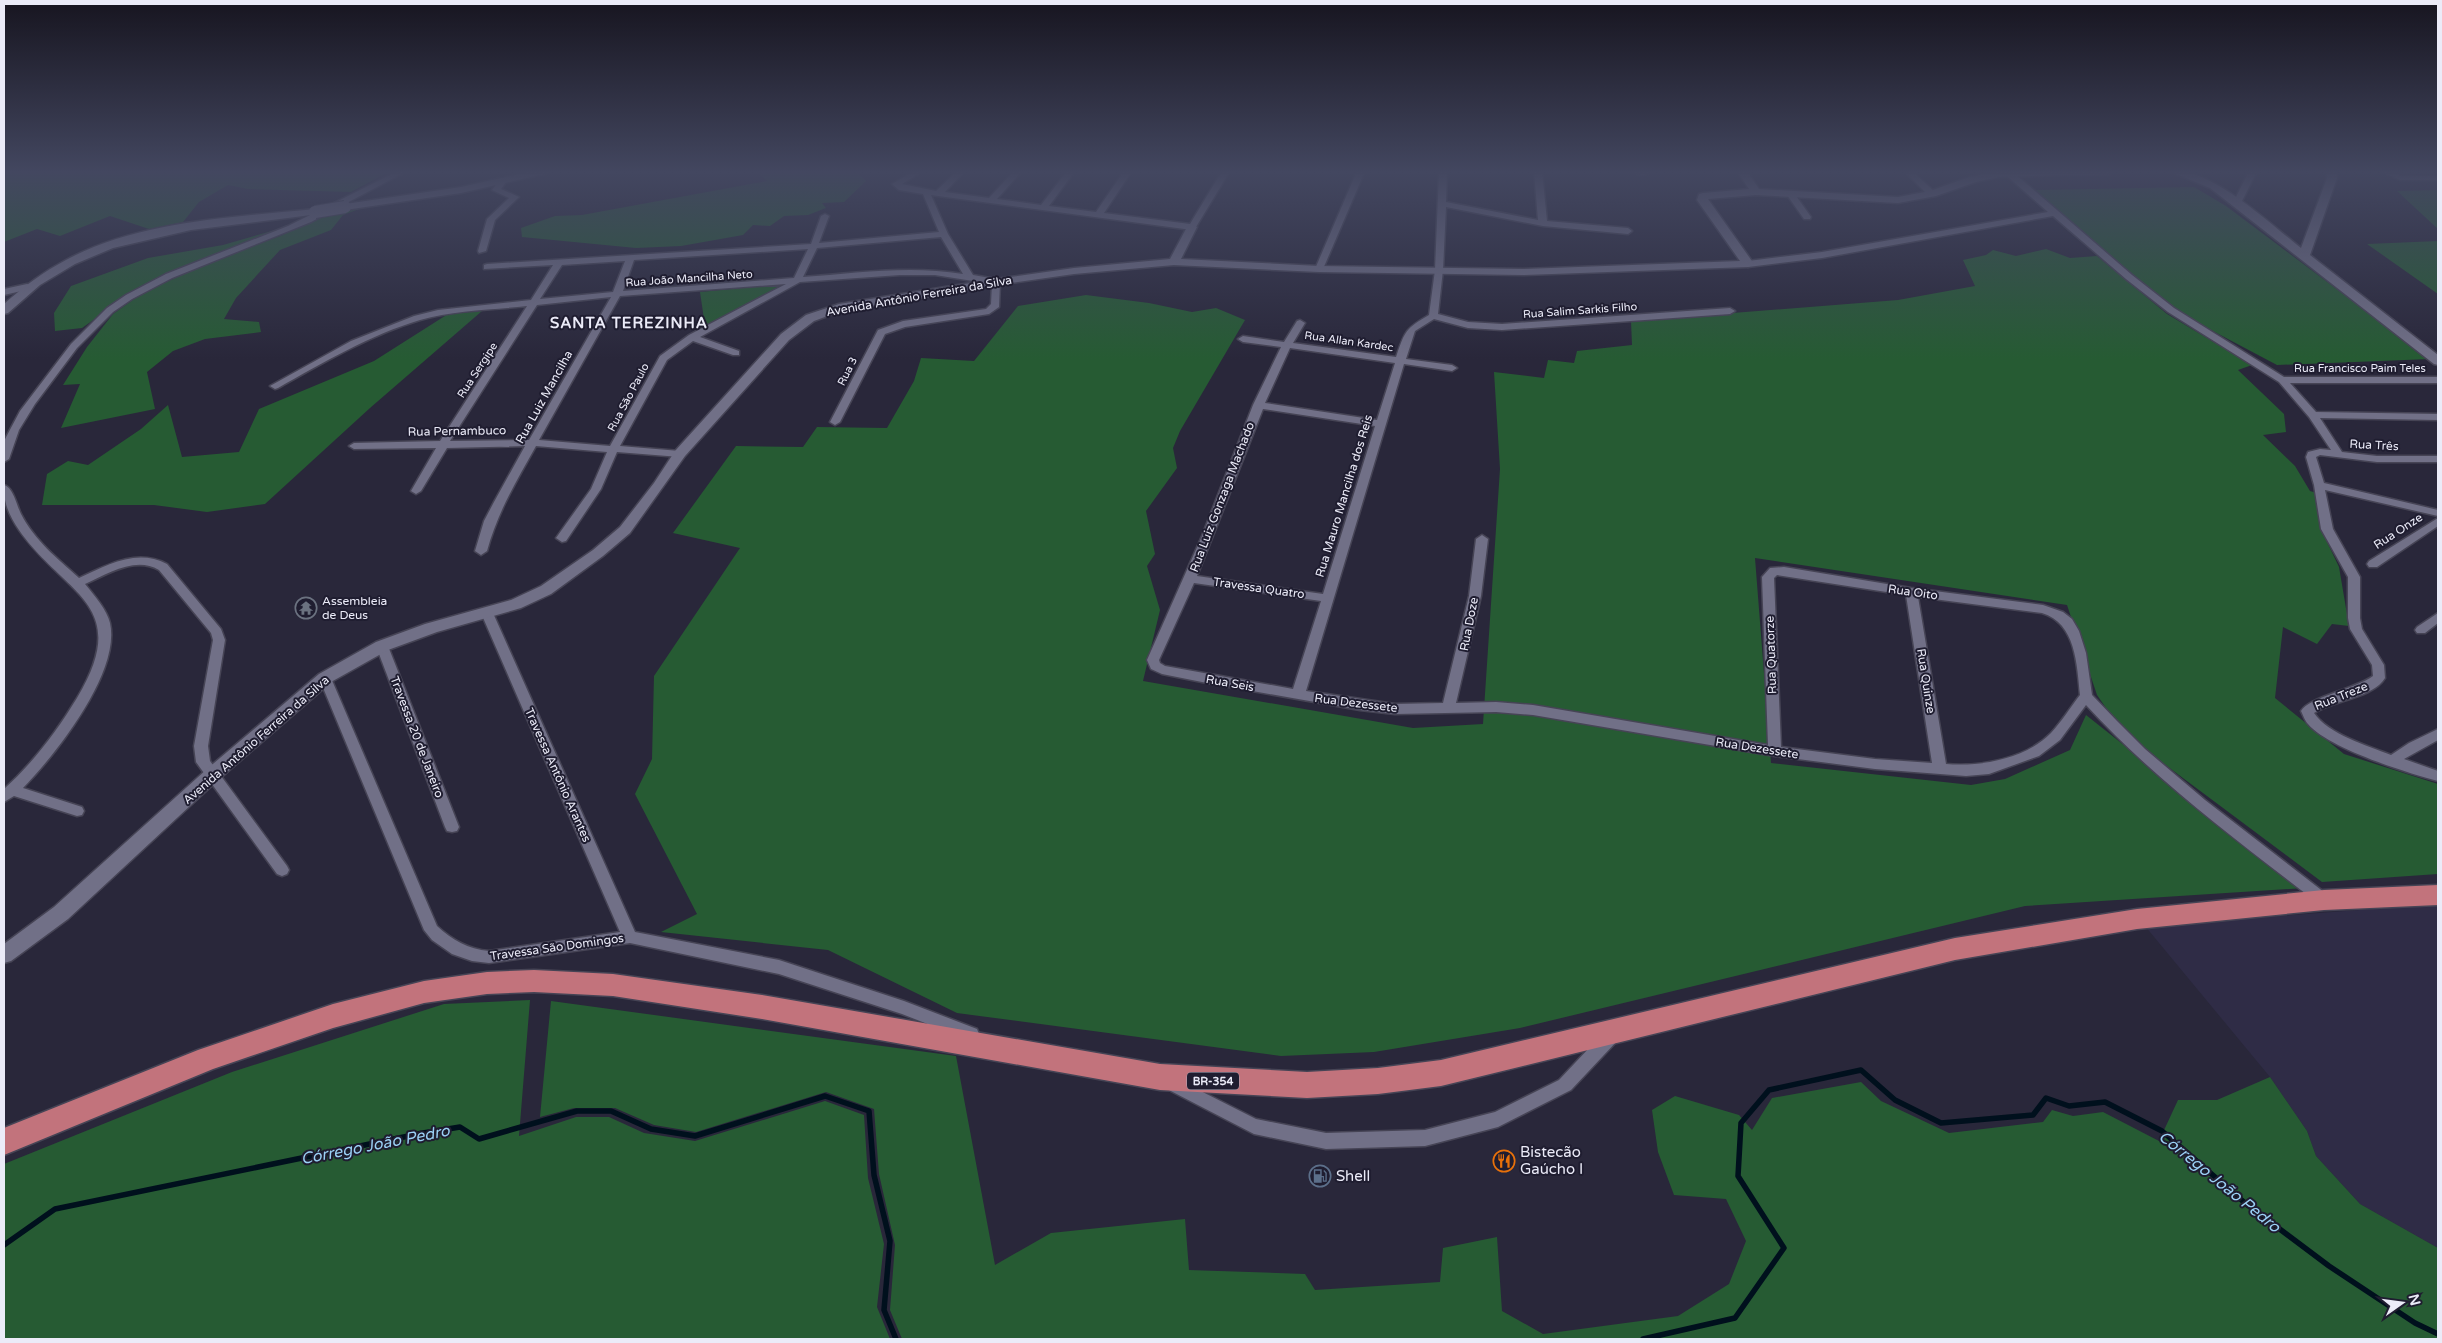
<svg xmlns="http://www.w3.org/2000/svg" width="2442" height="1343" font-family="'Varela Round',sans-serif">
<rect width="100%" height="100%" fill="#29273a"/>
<!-- built -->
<path fill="#2f2c46" d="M2438,904V1248L2360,1204L2316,1156L2307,1131L2270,1077L2145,926Z"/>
<!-- green -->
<g fill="#265b33">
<path d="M4,171H390L351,192L248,189L228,185L199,202L183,222L149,229L110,216L60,236L37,229L4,242Z"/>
<path d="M756,171H856L866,181L844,202L822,203L826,208L808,215L784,216L770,226L753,225L743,235L681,246L636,248L522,237L521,228L555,216L582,215L767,181Z"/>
<path d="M2194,187L2226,206L2430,359L2277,365L2175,311L2034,190Z"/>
<path d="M2438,190V229L2397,191Z"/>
<path d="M362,208L343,215L331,230L280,250L236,298L224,319L259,322L261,332L205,339L173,351L147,372L155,409L61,428L80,384L63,385L87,347L113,314L144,292L213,261L280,236L338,210Z"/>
<path d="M275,230L140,287L82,328L55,331L54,313L71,286L148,258L223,245Z"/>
<path d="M2438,241V294L2367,244Z"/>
<path d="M2046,249L2070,258L2097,256L2167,314L2252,365L2238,370L2284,414L2286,432L2263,435L2295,466L2310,491L2320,494V527L2339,567L2349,626L2332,624L2317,644L2283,627L2275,698L2344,754L2438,784V874L2322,882L2124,734L2097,695L2067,605L1755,558L1771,763L1971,785L2005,779L2070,750L2086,715L2304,888L2025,906L1520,1028L1374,1052L1281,1056L957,1013L828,950L661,932L697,914L635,794L652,759L654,676L740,548L673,533L736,446L803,447L817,427L887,428L914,381L921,358L974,361L1018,306L1086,295L1149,303L1192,312L1216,308L1245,320L1180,431L1173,448L1177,468L1146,511L1155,554L1147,566L1160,610L1143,681L1413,728L1483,724L1500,469L1494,372L1544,378L1548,360L1574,363L1577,351L1632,345L1631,321L1898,300L1975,286L1963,260L1986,255L1993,250L2016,256Z"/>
<path d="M785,284L705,326L700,292Z"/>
<path d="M482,311L370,408L265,504L207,512L154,505H42L47,474L68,461L88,465L141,429L168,405L182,457L239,452L259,409L374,361L448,314Z"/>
<path d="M530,1000L519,1136L576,1117H609L644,1133L695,1141L825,1101L864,1115L868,1178L884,1244L877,1307L890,1339H4V1164L232,1072L444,1004Z"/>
<path d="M551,1001L956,1056L995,1265L1051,1233L1185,1219L1189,1270L1305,1274L1315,1290L1440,1282L1443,1248L1497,1237L1502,1311L1543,1334L1678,1316L1729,1284L1746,1241L1726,1199L1674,1195L1658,1152L1652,1110L1675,1096L1739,1115L1752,1130L1772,1098L1861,1082L1881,1101L1949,1133L2043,1122L2052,1110L2073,1116L2103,1112L2159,1141L2178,1100H2217L2270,1077L2307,1131L2316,1156L2360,1204L2438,1248V1339H902L890,1310L895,1245L879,1174L874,1109L826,1092L696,1132L654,1125L615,1108H574L540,1117Z"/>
</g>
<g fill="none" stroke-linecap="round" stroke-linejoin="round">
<!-- stream -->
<g stroke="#00101d" stroke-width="5.5">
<path d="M4,1245L55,1209L423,1133L460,1127L479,1139L577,1111H611L651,1129L695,1136L825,1096L869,1111L874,1175L890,1241L884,1310L896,1339"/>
<path d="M1643,1339L1735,1318L1784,1248L1738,1176L1741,1123L1769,1090L1861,1070L1895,1100L1941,1123L2033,1115L2046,1098L2069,1106L2105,1102L2162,1131L2245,1203L2329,1266L2415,1323L2438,1334"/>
</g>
<!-- minor casing -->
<g stroke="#464455" stroke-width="3">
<g id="minor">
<path d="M398,171H407L311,222L172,278L132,299L113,312L77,348L35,404L19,430L9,459L4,462V441L20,411L71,344L107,308L126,295L166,274L288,226Z"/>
<path d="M914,171H923L902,184L936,191L957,171H965L945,192L989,198L1014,171H1022L997,199L1041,205L1067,171H1075L1049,206L1096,212L1124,171H1132L1104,213L1190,224L1222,171H1230L1196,227L1192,230L931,195L948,234L973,275L996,279L1000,282L999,307L989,314L905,327L885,334L840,422L835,425L830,422L878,330L903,321L986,309L991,304L992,284L935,275H900L800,282L700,337L739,351V355H733L693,341L667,360L620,446L680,451L685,454L680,457L617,452L601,489L566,541L562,542L556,538L591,489L607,452L536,446C516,482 498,511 487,551L481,555L475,551L484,521L494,502L525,446L447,448L421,491L416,494L411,491L436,448L354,449L349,446L354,443L440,441L527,306C492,310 454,310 420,320C370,335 324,362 278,388L275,389L270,386L351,341L414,316L438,310L531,300L553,265L484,269V265L487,264L811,244L821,216L825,214L829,216L819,243L939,232L923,194L899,190L892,184ZM941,237L963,274C910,265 856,273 803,277L817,248ZM808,249L794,278L623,291L634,260ZM625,261L613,292L540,299L562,265ZM786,284L689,335L660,356L610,446L539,440L620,296ZM611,297L529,440L450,441L537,305Z"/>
<path d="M1357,171H1365L1323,269L1316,271L1315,269Z"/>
<path d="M1439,171H1447L1446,202L1538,220L1534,171H1542L1547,221L1628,228L1632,231L1628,234L1543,226L1446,207L1443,270L1438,314L1468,322L1502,324L1730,308L1735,311L1730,314L1502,330L1468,328L1434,319L1415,331L1406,359L1452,365L1457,368L1452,371L1404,364L1306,691L1395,704L1443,703L1469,596L1476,539L1482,535L1488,539L1481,596L1456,703L1496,702L1533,705L1768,745L1762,577L1770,568L1784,567L1911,588L2043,605L2063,612L2072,619L2079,631L2086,653L2092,695L2117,721L2145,749L2205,800L2329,896L2331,900L2329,904L2324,906L2319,904C2238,841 2156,781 2086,705L2060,740L2039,756L1989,774L1966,776L1875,769L1775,756L1533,715L1496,712L1395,714L1360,710L1207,683L1162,674L1151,669L1147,660L1202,536L1253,405L1281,347L1243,342L1238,339L1243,336L1284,342L1297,321L1300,320L1305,323L1293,343L1396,357C1405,331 1405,329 1429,315L1435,270ZM1290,348L1395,363L1377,420L1265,403ZM1263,409L1375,426L1323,594L1197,576ZM1777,575L1906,595L1932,763L1875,759L1781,747L1774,578ZM1194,583L1321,601L1293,689L1165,666L1160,663L1159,660ZM1918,597L2042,613C2076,623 2077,665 2080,695C2070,708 2062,721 2051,733C2026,759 1980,767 1946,764Z"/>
<path d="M1625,171H1655L1643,175Z"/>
<path d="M1904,171H1912L1935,192V196H1929Z"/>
<path d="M2249,171H2257L2241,203L2234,205L2233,203Z"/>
<path d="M2380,171H2390L2401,176H2438V180H2400Z"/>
<path d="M2007,172H2013L2132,275L2174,308L2284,377H2438V383H2290L2316,412L2438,414V420L2320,418L2342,452L2377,456H2438V462H2377L2320,455L2316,457L2324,483L2438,510V516L2325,490L2333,529L2360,577V618L2362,629L2384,665L2385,678C2373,698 2334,700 2314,713C2328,734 2368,746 2391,755L2409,743L2438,729V740L2404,759L2438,771V781C2407,773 2328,748 2308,724C2305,721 2303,715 2301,711C2309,697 2355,689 2373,676L2372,665L2350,629L2348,618V577L2321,529L2314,485L2306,457L2308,452L2320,449L2331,450L2309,417L2279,382L2168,312L2126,279L2053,216L1822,258L1748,267L1744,264L1748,261L1822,252L2048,212L2007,176Z"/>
<path d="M500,179L507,181L501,189L519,197L495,220L486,251L479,253L478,251L487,219L509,198L492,190Z"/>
<path d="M1788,193H1794L1811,217L1810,219H1804L1787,195Z"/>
<path d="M27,284L30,285V289L4,295V289Z"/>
<path d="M4,485C13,487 17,506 21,514C35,541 57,558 79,578C107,565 137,548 167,564L221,629L225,640L208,746L210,761L287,866L289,870L287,874L282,876L277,874L196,762L194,746L213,640L211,633L159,570C135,556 108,574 85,584C94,595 107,610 110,623C121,672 55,755 23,788L82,807L84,811L82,815L77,816L14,796L4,802V789C33,763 57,731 77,698C134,603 64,595 19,530C9,515 3,502 4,485Z"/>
<path d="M2438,518V526L2377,567H2369L2367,564L2369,561Z"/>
<path d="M487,609L493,613L635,932L779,960L904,1001L977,1029L979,1034L977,1039L971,1041L902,1014L779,974L630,943L489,963L472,961L452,954L432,940L424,930L319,678L321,675H329L331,678L437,926C452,940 468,949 489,951L620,932L481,613Z"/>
<path d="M2438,613V623L2425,633H2417L2415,630L2417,627Z"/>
<path d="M382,642L388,646L459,827L457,831L452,832L447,831L445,827L376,646Z"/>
<path d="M1612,1028L1618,1030L1620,1035L1618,1040L1571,1090L1498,1127L1425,1146L1326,1149L1254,1134L1167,1089L1165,1084L1167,1079L1173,1077L1256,1119L1326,1133L1425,1130L1495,1112L1559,1080L1606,1030Z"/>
</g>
</g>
<!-- tertiary casing -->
<g stroke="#464455" stroke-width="3">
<g id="tertiary">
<path d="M532,171H549L548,173L461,193L345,210L340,207L345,204L461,187Z"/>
<path d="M1737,171H1747L1759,189L1898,197L1930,191L1969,177L1999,171H2115L2110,174L1999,177L1976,182L1936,196L1898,203L1756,195L1708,199L1754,264L1748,267L1523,275L1319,272L1174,265L1074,274L996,285L841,311L814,321L789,340L685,456L630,533L603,556L551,594L521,608L437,632L388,650L331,682L219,779L68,919L11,961L4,963V944L54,907L207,769L319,674L376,642L425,624L511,600L541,586L593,550L620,527L654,483L675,451L781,334L806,315L839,304L996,279L1074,268L1170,259L1187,227L1192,224L1197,227L1181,259L1319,266L1523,269L1740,261L1697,200L1699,194L1703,193L1749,189Z"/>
<path d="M2169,171C2210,166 2269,223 2301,248L2327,178L2326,171H2336L2337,178L2310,255L2438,355V365L2434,364L2210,188Z"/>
<path d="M315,209L320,212L319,214L191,230L113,248L75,264L40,285L8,313L4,314V304C23,287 43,272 66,260C138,221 234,217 315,209Z"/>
</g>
</g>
<!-- trunk casing -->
<g stroke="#464455" stroke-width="3">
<path id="trunk" d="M2438,885V905L2324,910L2137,929L1955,960L1441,1086L1378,1094L1307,1098L1160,1090L762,1019L613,996L534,992L487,994L424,1003L333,1028L213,1069L4,1155V1128L198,1050L333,1004L424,981L487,972L534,970L613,974L762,995L1160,1064L1307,1072L1378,1068L1441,1060L1955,938L2137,909L2324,890Z"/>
</g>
<!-- minor -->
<use href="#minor" fill="#717087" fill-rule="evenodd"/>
<!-- tertiary -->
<use href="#tertiary" fill="#717087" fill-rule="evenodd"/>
<!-- trunk -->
<use href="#trunk" fill="#c2737c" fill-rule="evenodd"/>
<!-- tertiary-bridge casing -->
<g stroke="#464455" stroke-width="14" stroke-linecap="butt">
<path id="tertiary-bridge" d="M315,212L345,207"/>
</g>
<!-- tertiary-bridge -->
<use href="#tertiary-bridge" stroke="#717087" stroke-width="12"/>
</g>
<!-- sky -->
<linearGradient id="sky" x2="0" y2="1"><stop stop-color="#171520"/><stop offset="0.48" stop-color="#434760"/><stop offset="1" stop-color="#434760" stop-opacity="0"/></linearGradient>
<rect width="2442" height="359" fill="url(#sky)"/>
<!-- icons -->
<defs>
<g id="temple-ring" transform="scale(1.125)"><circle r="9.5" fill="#1f1d30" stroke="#6b7280" stroke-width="1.5"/><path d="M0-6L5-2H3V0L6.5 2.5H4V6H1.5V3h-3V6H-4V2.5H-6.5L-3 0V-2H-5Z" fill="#6b7280"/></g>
<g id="restaurant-ring" transform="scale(1.125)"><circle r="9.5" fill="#1f1d30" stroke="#e8710a" stroke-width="1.5"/><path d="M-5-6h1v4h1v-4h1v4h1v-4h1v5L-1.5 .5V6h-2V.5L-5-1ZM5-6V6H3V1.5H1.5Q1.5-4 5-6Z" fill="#e8710a"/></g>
<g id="fuel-ring" transform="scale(1.125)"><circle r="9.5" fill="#1f1d30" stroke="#5c6f8a" stroke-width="1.5"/><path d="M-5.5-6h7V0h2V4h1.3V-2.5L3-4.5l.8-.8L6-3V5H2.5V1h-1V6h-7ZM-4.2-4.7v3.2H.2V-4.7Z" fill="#5c6f8a"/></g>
</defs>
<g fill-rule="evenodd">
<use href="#temple-ring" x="306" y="608"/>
<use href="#restaurant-ring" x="1504" y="1161"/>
<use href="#fuel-ring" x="1320" y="1176"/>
</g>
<g text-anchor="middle" stroke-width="4" stroke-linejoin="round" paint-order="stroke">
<!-- far-street labels -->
<g font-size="11" fill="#ebebf8" stroke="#1f1d30">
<text transform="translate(689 278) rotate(-4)" y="4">Rua João Mancilha Neto</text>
<text transform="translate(1580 310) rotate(-4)" y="4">Rua Salim Sarkis Filho</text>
<text transform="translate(1349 341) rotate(8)" y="4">Rua Allan Kardec</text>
<text x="2360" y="372">Rua Francisco Paim Teles</text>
<text transform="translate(477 370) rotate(-57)" y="4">Rua Sergipe</text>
<text transform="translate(847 371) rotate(-63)" y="4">Rua 3</text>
<text transform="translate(628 397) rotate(-62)" y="4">Rua São Paulo</text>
</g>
<!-- shield labels -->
<rect fill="#1f1d30" stroke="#aeadbc" stroke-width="1" x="1187" y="1072.5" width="52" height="17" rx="4"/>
<g font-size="11" font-weight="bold" fill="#ebebf8">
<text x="1213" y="1085">BR-354</text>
</g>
<!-- street labels -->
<g font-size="12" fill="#ebebf8" stroke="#1f1d30">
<text transform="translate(919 296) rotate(-10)" y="4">Avenida Antônio Ferreira da Silva</text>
<text transform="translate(544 397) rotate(-61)" y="4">Rua Luiz Mancilha</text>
<text transform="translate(457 431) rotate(-1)" y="4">Rua Pernambuco</text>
<text transform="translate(2374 445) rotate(3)" y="4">Rua Três</text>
<text transform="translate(1344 496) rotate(-73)" y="4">Rua Mauro Mancilha dos Reis</text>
<text transform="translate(1222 497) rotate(-69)" y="4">Rua Luiz Gonzaga Machado</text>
<text transform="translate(2398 531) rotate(-33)" y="4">Rua Onze</text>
<text transform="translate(1259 588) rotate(8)" y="4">Travessa Quatro</text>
<text transform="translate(1913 592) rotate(8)" y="4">Rua Oito</text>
<text transform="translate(1469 624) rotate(-79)" y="4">Rua Doze</text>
<text transform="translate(1771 655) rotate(-92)" y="4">Rua Quatorze</text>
<text transform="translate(1926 681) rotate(81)" y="4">Rua Quinze</text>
<text transform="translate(1230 683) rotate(10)" y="4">Rua Seis</text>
<text transform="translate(2341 696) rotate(-22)" y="4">Rua Treze</text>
<text transform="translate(1356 703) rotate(7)" y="4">Rua Dezessete</text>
<text transform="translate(417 737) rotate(69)" y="4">Travessa 20 de Janeiro</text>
<text transform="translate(256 740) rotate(-41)" y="4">Avenida Antônio Ferreira da Silva</text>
<text transform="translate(1757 748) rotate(9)" y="4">Rua Dezessete</text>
<text transform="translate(558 775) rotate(66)" y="4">Travessa Antônio Arantes</text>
<text transform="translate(557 947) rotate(-8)" y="4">Travessa São Domingos</text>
</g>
<!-- poi labels -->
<g font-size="12" fill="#ebebf8" stroke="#1f1d30" text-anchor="start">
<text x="322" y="605">Assembleia<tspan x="322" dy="14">de Deus</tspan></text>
</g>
<!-- far-district labels -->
<g font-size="15" font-weight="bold" letter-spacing="1" fill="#ebebf8" stroke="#1f1d30">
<text x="629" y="328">SANTA TEREZINHA</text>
</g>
<!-- near-poi labels -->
<g font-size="15" fill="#ebebf8" stroke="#1f1d30" text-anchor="start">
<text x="1520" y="1157">Bistecão<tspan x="1520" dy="17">Gaúcho I</tspan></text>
<text x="1336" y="1181">Shell</text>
</g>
<!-- near-water labels -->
<g font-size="16" font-style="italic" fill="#9bd1f6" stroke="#1f1d30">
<text transform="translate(375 1144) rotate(-11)" y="6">Córrego João Pedro</text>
<text transform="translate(2220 1181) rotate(39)" y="6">Córrego João Pedro</text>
</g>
</g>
<!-- border -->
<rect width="2442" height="1343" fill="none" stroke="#ebebf8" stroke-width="10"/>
<!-- north arrow -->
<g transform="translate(2402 1303) rotate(76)" stroke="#1f1d30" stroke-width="4" paint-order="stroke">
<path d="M0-4L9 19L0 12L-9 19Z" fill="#ebebf8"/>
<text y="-8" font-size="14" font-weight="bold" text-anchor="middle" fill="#ebebf8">N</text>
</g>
</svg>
